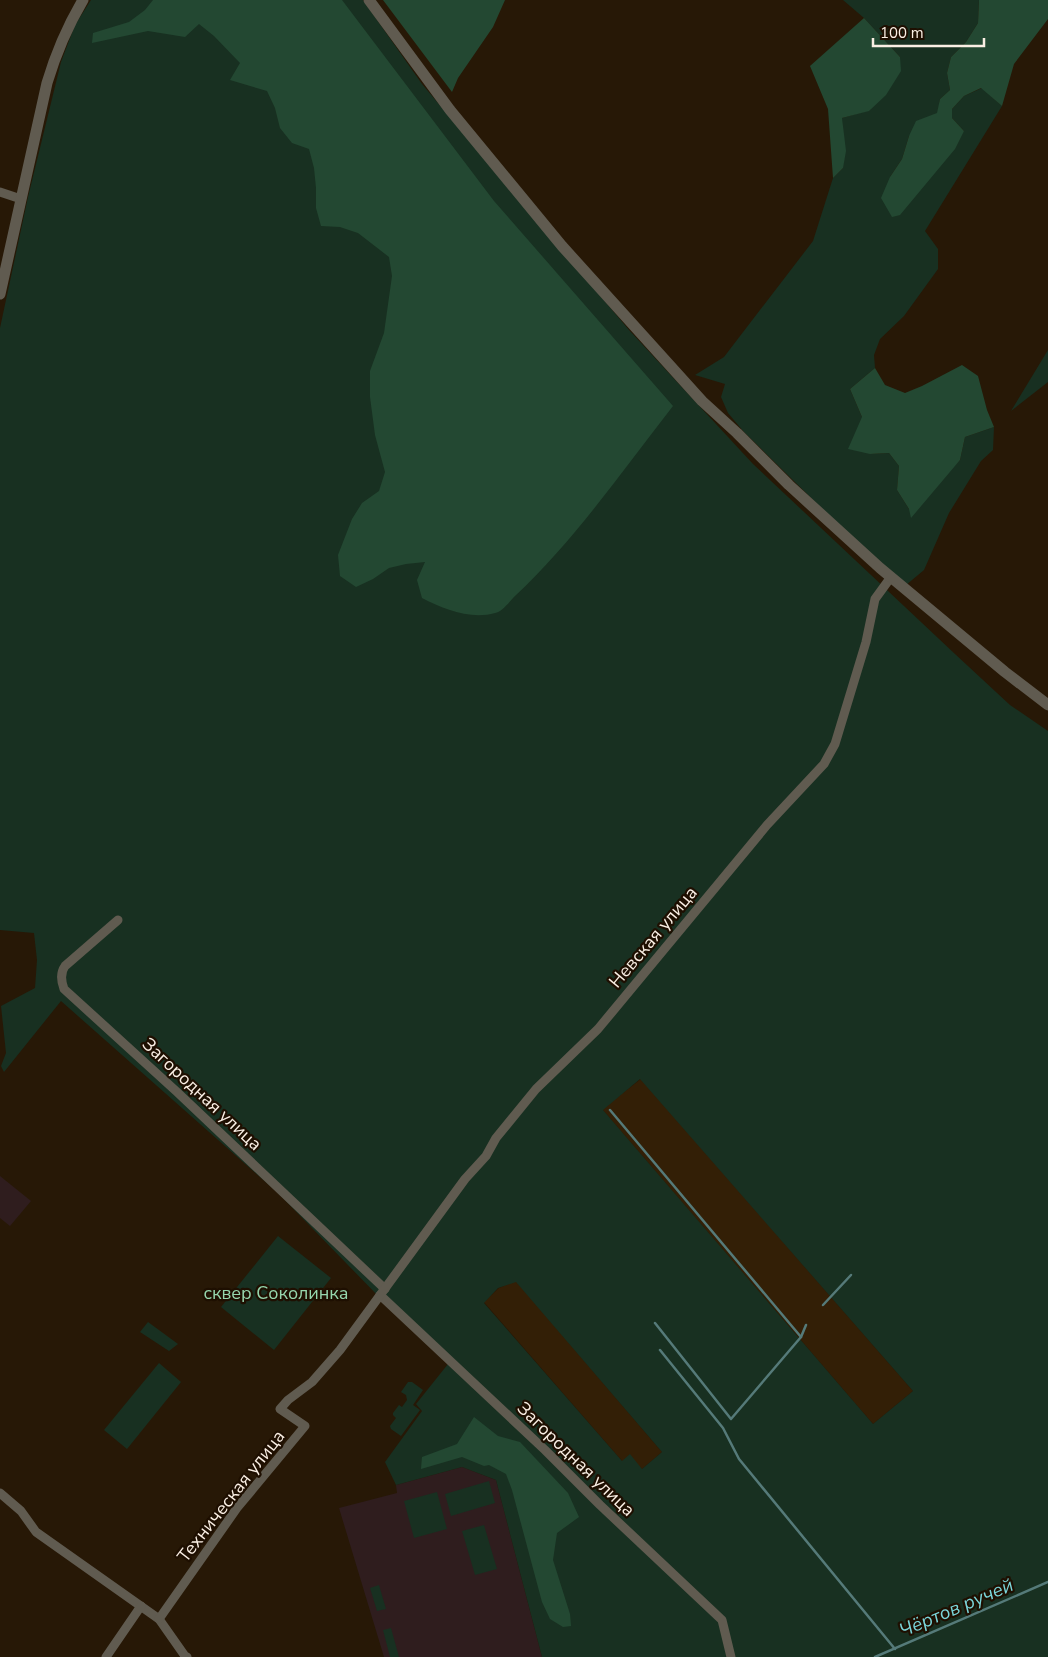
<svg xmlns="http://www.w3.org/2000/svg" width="1048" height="1657" font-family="'Nunito Sans',sans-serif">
<rect width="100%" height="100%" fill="#271806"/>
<!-- built -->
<g fill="#331f06">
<path d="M641,1079L913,1391L873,1424L602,1109Z"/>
<path d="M516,1281L662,1452L642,1469L622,1461L484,1302L499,1288Z"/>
</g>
<!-- education -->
<g fill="#2f1d1e">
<path d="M0,1176L31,1201L10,1226L0,1218Z"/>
<path d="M462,1467L496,1480L542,1657H384L339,1508L397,1493L396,1485Z"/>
</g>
<!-- green -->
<g fill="#183021" fill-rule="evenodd">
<path d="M91,0H363L422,84L629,330L753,464L955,654L1010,705L1048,731V1657H542L496,1480L462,1467L396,1485L385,1462L422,1411L416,1404L448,1364L382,1300L277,1192L61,1001L4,1072L1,1066L6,1053L1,1006L35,988L37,960L34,933L0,930V328L28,197L61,62L75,25ZM640,1079L913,1391L873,1424L603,1110ZM516,1282L662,1452L642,1469L630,1454L622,1461L484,1303L498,1288Z"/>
<path d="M843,0H979L978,23L966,42L951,57L947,73L950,90L940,99L938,113L909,136L902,159L890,177L964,131L952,118V109L964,96L982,88L1002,106L925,231L938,249V269L904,316L880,339L874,355L875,368L850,389L862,417L870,454L889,453L899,466L897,490L909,509L960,460L965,437L994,427L993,450L981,461L949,513L924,570L906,585L849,535L744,432L728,413L721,397L725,384L695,375L724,357L813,241L833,178L843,168L842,118L870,110L900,57L864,18Z"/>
<path d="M1048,350V382L1011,411Z"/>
<path d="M278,1236L331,1278L274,1350L221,1307Z"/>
<path d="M148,1322L178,1344L169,1351L140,1332Z"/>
<path d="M159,1363L181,1382L127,1449L104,1430Z"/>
<path d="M408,1382H412L423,1390L413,1405L420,1410L401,1436L391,1429L390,1426L396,1418L393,1415V1413L399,1405L402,1407L407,1400L406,1395L401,1392Z"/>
<path d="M489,1481L495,1503L451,1516L445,1494Z"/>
<path d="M437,1492L447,1529L414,1538L404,1501Z"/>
<path d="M484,1525L497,1569L475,1575L462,1531Z"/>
<path d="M379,1585L386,1609L377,1611L370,1588Z"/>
<path d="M391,1628L399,1657H390L383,1630Z"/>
</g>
<!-- forest -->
<g fill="#234832">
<path d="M153,0H342L494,201L673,406C623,470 574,541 515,596C510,601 502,612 495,613C471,620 443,609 422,598L417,580L425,562L406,564L389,568L373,579L356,587L340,576L338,555L352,519L362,503L379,491L385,472L375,435L370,397V371L384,333L392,276L389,257L358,233L340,227L321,226L316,208V188L314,168L309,149L292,143L280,128L275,108L267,91L230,80L240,63L214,36L199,24L185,37L148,31L92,43L93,33L129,22L145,10Z"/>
<path d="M383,0H505L493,27L458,78L452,92Z"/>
<path d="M979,0H1048V19L1014,64L1002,106L981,88L964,96L952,109V118L964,131L955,149L900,215L892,217L881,198L890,177L902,159L909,136L916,121L937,113L940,99L950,90L947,73L951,57L966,42L978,23Z"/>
<path d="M864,18L900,57L901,71L886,95L869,111L842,118L846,151L843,168L833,178L828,109L810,66Z"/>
<path d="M962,365L978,376L987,410L994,427L965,437L960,460L911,518L909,509L897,490L899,466L889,453L870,454L848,449L862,417L850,389L875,368L885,385L905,393L922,386Z"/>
<path d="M474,1417L498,1436L520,1442L568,1493L579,1517L557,1533L553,1560L570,1614L571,1626L563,1627L550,1619L542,1602L512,1490L506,1474L489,1465L484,1466L462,1457L421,1469L422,1457L457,1444Z"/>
</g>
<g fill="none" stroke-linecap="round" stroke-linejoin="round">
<!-- stream -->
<g stroke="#557a79" stroke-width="2.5">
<path d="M610,1110L801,1337"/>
<path d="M823,1305L851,1275"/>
<path d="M655,1323L731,1419L801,1337L806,1325"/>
<path d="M660,1350L723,1428L739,1459L895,1649"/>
<path d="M875,1657L1048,1582"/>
</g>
<!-- minor -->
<g stroke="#605b50" stroke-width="9">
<path d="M0,192L21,199"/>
<path d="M118,920L65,966C60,973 61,981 64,989L176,1091L385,1289"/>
<path d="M380,1295L545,1450L600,1505L722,1620L731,1657"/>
<path d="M0,1493L21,1511L36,1532L159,1619L185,1656L187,1657"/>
<path d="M159,1619L237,1508L305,1426L280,1409L288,1400L312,1382L340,1350L465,1179L486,1156L496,1138L536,1089L598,1029L767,825L824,764L835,744L866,642L875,599L891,577"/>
<path d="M106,1657L141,1606"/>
</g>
<!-- tertiary -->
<g stroke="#605b50" stroke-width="11">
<path d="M369,0L450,110L562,246L702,401L737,433L789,485L880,568L1005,672L1048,705"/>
<path d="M0,294L47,83C56,53 67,27 83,0"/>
</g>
</g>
<g text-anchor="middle" stroke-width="4.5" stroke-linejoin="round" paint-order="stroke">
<!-- street labels -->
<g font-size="18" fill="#faefe4" stroke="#1e0f01">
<text transform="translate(653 937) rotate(-50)" y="6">Невская улица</text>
<text transform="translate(202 1094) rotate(43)" y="6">Загородная улица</text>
<text transform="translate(576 1459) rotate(44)" y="6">Загородная улица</text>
<text transform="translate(231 1496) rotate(-52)" y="6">Техническая улица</text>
</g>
<!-- park labels -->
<g font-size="18" fill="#96d6ad" stroke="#1e0f01">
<text x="276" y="1299">сквер Соколинка</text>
</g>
<!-- water labels -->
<g font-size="19" font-style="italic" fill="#7ad5d9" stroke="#1e0f01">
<text transform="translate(956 1607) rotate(-23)" y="7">Чёртов ручей</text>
</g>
</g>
<!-- scale -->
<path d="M873 38v8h111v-8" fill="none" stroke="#faefe4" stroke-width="2.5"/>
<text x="880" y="38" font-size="15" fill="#faefe4" stroke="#1e0f01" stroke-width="4" paint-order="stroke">100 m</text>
</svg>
